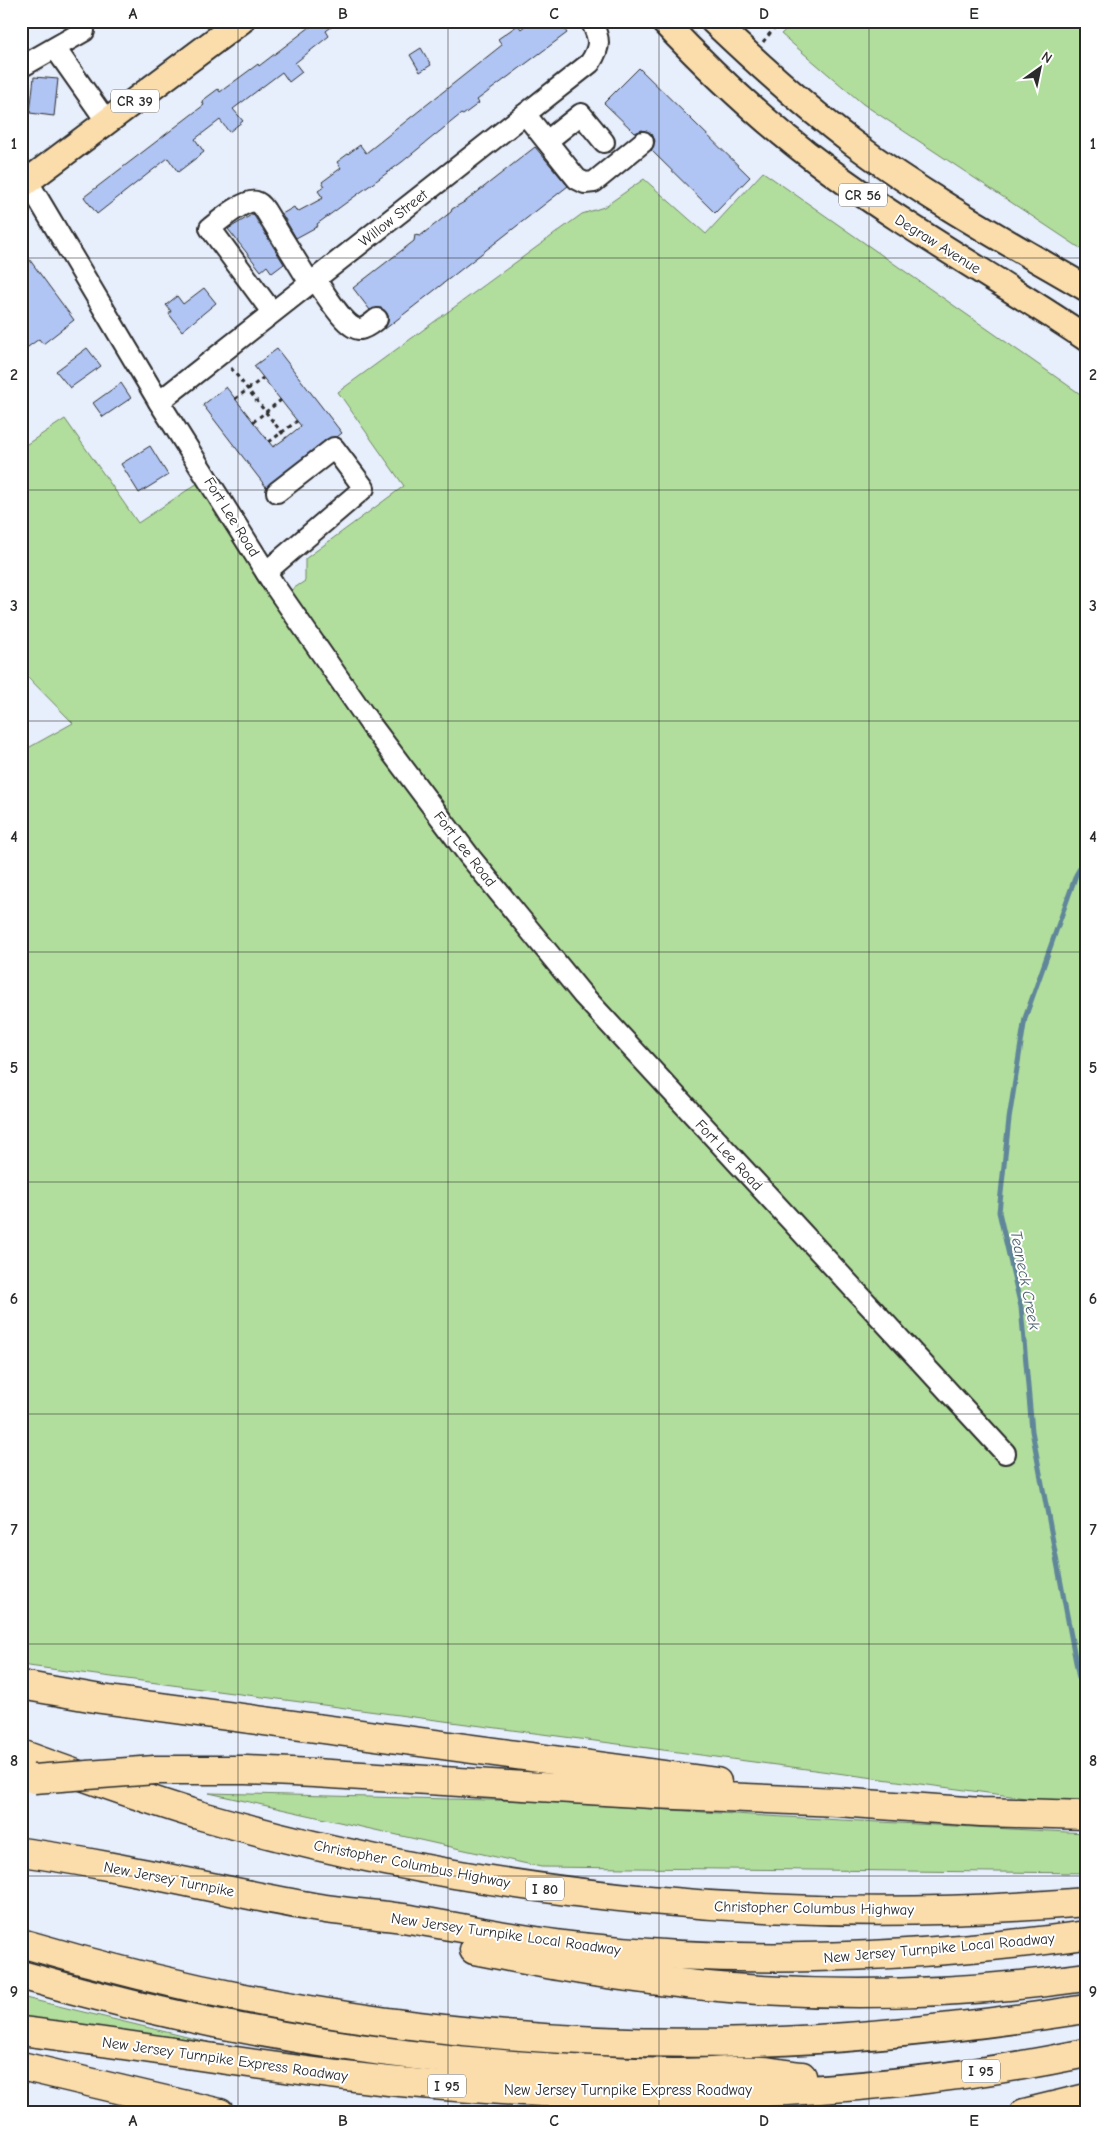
<svg xmlns="http://www.w3.org/2000/svg" width="1107" height="2134" font-family="'Comic Neue',sans-serif">
<rect width="100%" height="100%" fill="#e7eefc"/>
<filter id="ink" filterUnits="userSpaceOnUse"><feTurbulence type="fractalNoise" baseFrequency=".02" numOctaves="2"/><feDisplacementMap in="SourceGraphic" scale="10" xChannelSelector="R" yChannelSelector="G"/><feConvolveMatrix kernelMatrix="1 2 1 2 8 2 1 2 1" color-interpolation-filters="sRGB"/></filter>
<g filter="url(#ink)">
<!-- green -->
<g fill="#b1de9c" stroke="#6e8464">
<path d="M795,21H1086V252L863,104L781,34Z"/>
<path d="M763,172L1086,398V1806L21,1665V752L73,723L21,670V448L65,419L138,523L207,477L282,596L305,581V559L404,486L338,392L582,214L604,207L644,179L706,234Z"/>
<path d="M209,1793L529,1801L766,1816L1086,1833V1873L541,1867Z"/>
<path d="M21,1997L216,2044L215,2049L21,2021Z"/>
</g>
<g fill="none" stroke-linecap="round" stroke-linejoin="round">
<!-- stream -->
<path stroke="#60869a" stroke-width="5" d="M1086,858L1076,875L1025,1018L1009,1119L999,1212L1021,1307L1032,1431L1086,1715"/>
</g>
<!-- building -->
<g fill="#b0c5f4" stroke="#2b2b2b">
<path d="M306,21H339L326,31L329,36L295,63L302,72L289,82L282,72L233,109L243,121L229,132L220,120L195,139L204,152L178,172L168,158L97,214L84,197L204,105L202,101L218,89L220,92L258,64L259,66L310,27Z"/>
<path d="M531,21H559L567,33L477,100L479,103L463,115L461,114L402,162L317,224L318,226L296,238L282,214L294,207L297,212L323,198L318,191L325,186L322,182L341,168L337,162L360,145L366,153L502,45L498,39L518,25L521,29Z"/>
<path d="M421,48L431,65L420,72L410,55Z"/>
<path d="M639,68L750,177L715,213L651,150L655,141L652,134L642,130L635,133L604,103Z"/>
<path d="M34,77L58,79L54,116L30,113Z"/>
<path d="M535,147L568,186L385,329L389,318L386,312L381,308L370,310L353,288L414,241L415,235L420,236L451,212L452,209L466,201Z"/>
<path d="M253,214L284,264L272,273L267,266L261,271L228,229Z"/>
<path d="M21,248L74,320L43,344L39,339L21,352Z"/>
<path d="M204,288L216,303L182,331L169,314L171,311L166,305L177,296L183,304Z"/>
<path d="M87,348L101,366L70,388L56,371Z"/>
<path d="M277,349L342,433L337,437L327,439L266,487L203,405L226,387L273,447L286,438L301,426L254,366Z"/>
<path d="M121,383L131,398L103,417L93,403Z"/>
<path d="M150,446L168,475L139,493L121,464Z"/>
</g>
<g fill="none" stroke-linecap="round" stroke-linejoin="round">
<!-- minor casing -->
<g stroke="#2b2b2b" stroke-width="24">
<g id="minor">
<path d="M55,48L107,122"/>
<path d="M21,67L84,31"/>
<path d="M525,114L577,179L585,183L594,182L643,142"/>
<path d="M547,141L581,114L604,142"/>
<path d="M21,170L159,402L274,585L371,725L470,857L582,994L1005,1453"/>
<path d="M315,279C323,290 346,330 360,329C367,328 372,323 377,319"/>
<path d="M272,312L210,228C219,221 246,198 256,202C260,203 263,207 265,210L310,283"/>
<path d="M159,402L590,63C601,46 600,39 591,21"/>
<path d="M266,572L364,488L334,448L277,492"/>
</g>
</g>
<!-- major casing -->
<g stroke="#2b2b2b" stroke-width="29">
<g id="major">
<path d="M663,21C713,74 767,125 826,168C909,230 1000,280 1086,338"/>
<path d="M713,21C758,64 804,106 853,143C927,198 1007,242 1086,288"/>
<path d="M21,186L241,21"/>
</g>
</g>
<!-- highway casing -->
<g stroke="#2b2b2b" stroke-width="31">
<g id="highway">
<path d="M21,1685L101,1699L717,1782"/>
<path d="M21,1754C81,1776 141,1798 202,1816C489,1898 788,1927 1086,1902"/>
<path d="M155,1770H246L314,1773L653,1794L837,1802L981,1812L1086,1815"/>
<path d="M21,1852C119,1865 216,1890 313,1907C347,1913 381,1914 415,1920C470,1929 524,1941 580,1947C749,1966 917,1958 1086,1935"/>
<path d="M21,1943C257,2013 506,2049 752,2042C864,2039 975,2026 1086,2009"/>
<path d="M474,1950C521,1959 568,1969 615,1975C771,1998 931,1999 1086,1977"/>
<path d="M21,1975C182,2022 346,2052 513,2065C566,2069 619,2072 672,2073C702,2073 733,2070 763,2071C776,2072 789,2075 802,2076"/>
<path d="M21,2031C144,2046 266,2068 389,2081C616,2104 862,2100 1086,2053"/>
<path d="M21,2066L220,2113"/>
<path d="M1024,2113L1086,2098"/>
</g>
</g>
<!-- path -->
<g stroke="#2b2b2b" stroke-width="3" stroke-dasharray="4 4" stroke-linecap="butt">
<path d="M763,42L780,21"/>
<path d="M231,368L286,438"/>
<path d="M235,399L263,378"/>
<path d="M253,422L281,400"/>
<path d="M269,442L297,421"/>
</g>
<!-- minor -->
<use href="#minor" stroke="#fff" stroke-width="20"/>
<!-- major -->
<use href="#major" stroke="#fbddab" stroke-width="25"/>
<!-- highway -->
<use href="#highway" stroke="#fbddab" stroke-width="28"/>
<!-- highway-bridge casing -->
<g stroke="#2b2b2b" stroke-width="31" stroke-linecap="butt">
<path id="highway-bridge" d="M34,1779L155,1770"/>
</g>
<!-- highway-bridge -->
<use href="#highway-bridge" stroke="#fbddab" stroke-width="28"/>
</g>
</g>
<!-- grid -->
<path fill="none" stroke="#2b2b2b" stroke-width="1" stroke-opacity="0.55" d="M238,21V2113M448,21V2113M659,21V2113M869,21V2113M21,258H1086M21,490H1086M21,721H1086M21,952H1086M21,1182H1086M21,1414H1086M21,1644H1086M21,1876H1086"/>
<g text-anchor="middle" stroke-width="4" stroke-linejoin="round" paint-order="stroke">
<!-- shield labels -->
<g fill="#fff" stroke="#6b6b6b" stroke-width="1">
<rect x="111" y="89.5" width="48" height="23" rx="4"/>
<rect x="839" y="183.5" width="48" height="23" rx="4"/>
<rect x="526" y="1877.5" width="38" height="23" rx="4"/>
<rect x="962" y="2059.5" width="38" height="23" rx="4"/>
<rect x="428" y="2074.5" width="38" height="23" rx="4"/>
</g>
<g font-size="14" font-weight="bold" fill="#2b2b2b">
<text x="135" y="106">CR 39</text>
<text x="863" y="200">CR 56</text>
<text x="545" y="1894">I 80</text>
<text x="981" y="2076">I 95</text>
<text x="447" y="2091">I 95</text>
</g>
<!-- street labels -->
<g font-size="15" fill="#2b2b2b" stroke="#fff">
<text transform="translate(393 218) rotate(-38)" y="5">Willow Street</text>
<text transform="translate(938 244) rotate(32)" y="5">Degraw Avenue</text>
<text transform="translate(232 517) rotate(58)" y="5">Fort Lee Road</text>
<text transform="translate(465 849) rotate(52)" y="5">Fort Lee Road</text>
<text transform="translate(729 1155) rotate(47)" y="5">Fort Lee Road</text>
<text transform="translate(412 1864) rotate(11)" y="5">Christopher Columbus Highway</text>
<text transform="translate(169 1879) rotate(11)" y="5">New Jersey Turnpike</text>
<text transform="translate(814 1908) rotate(1)" y="5">Christopher Columbus Highway</text>
<text transform="translate(506 1934) rotate(8)" y="5">New Jersey Turnpike Local Roadway</text>
<text transform="translate(939 1948) rotate(-5)" y="5">New Jersey Turnpike Local Roadway</text>
<text transform="translate(225 2059) rotate(8)" y="5">New Jersey Turnpike Express Roadway</text>
<text x="628" y="2095">New Jersey Turnpike Express Roadway</text>
</g>
<!-- water labels -->
<g font-size="16" font-style="italic" fill="#4a606c" stroke="#fff">
<text transform="translate(1026 1280) rotate(79)" y="6">Teaneck Creek</text>
</g>
</g>
<!-- margin -->
<rect width="1107" height="2134" fill="none" stroke="#fff" stroke-width="55"/>
<!-- north arrow -->
<g transform="translate(1040 68) rotate(33)" stroke="#ffffff" stroke-width="4" paint-order="stroke">
<path d="M0-4L9 19L0 12L-9 19Z" fill="#2b2b2b"/>
<text y="-8" font-size="14" font-weight="bold" text-anchor="middle" fill="#2b2b2b">N</text>
</g>
<rect x="28" y="28" width="1052" height="2078" fill="none" stroke="#2b2b2b" stroke-width="2"/>
<g font-size="16" text-anchor="middle" font-weight="bold" fill="#2b2b2b">
<text x="133" y="19">A</text>
<text x="343" y="19">B</text>
<text x="554" y="19">C</text>
<text x="764" y="19">D</text>
<text x="974" y="19">E</text>
<text x="14" y="149">1</text>
<text x="1093" y="149">1</text>
<text x="14" y="380">2</text>
<text x="1093" y="380">2</text>
<text x="14" y="611">3</text>
<text x="1093" y="611">3</text>
<text x="14" y="842">4</text>
<text x="1093" y="842">4</text>
<text x="14" y="1073">5</text>
<text x="1093" y="1073">5</text>
<text x="14" y="1304">6</text>
<text x="1093" y="1304">6</text>
<text x="14" y="1535">7</text>
<text x="1093" y="1535">7</text>
<text x="14" y="1766">8</text>
<text x="1093" y="1766">8</text>
<text x="14" y="1997">9</text>
<text x="1093" y="1997">9</text>
<text x="133" y="2126">A</text>
<text x="343" y="2126">B</text>
<text x="554" y="2126">C</text>
<text x="764" y="2126">D</text>
<text x="974" y="2126">E</text>
</g>
</svg>
